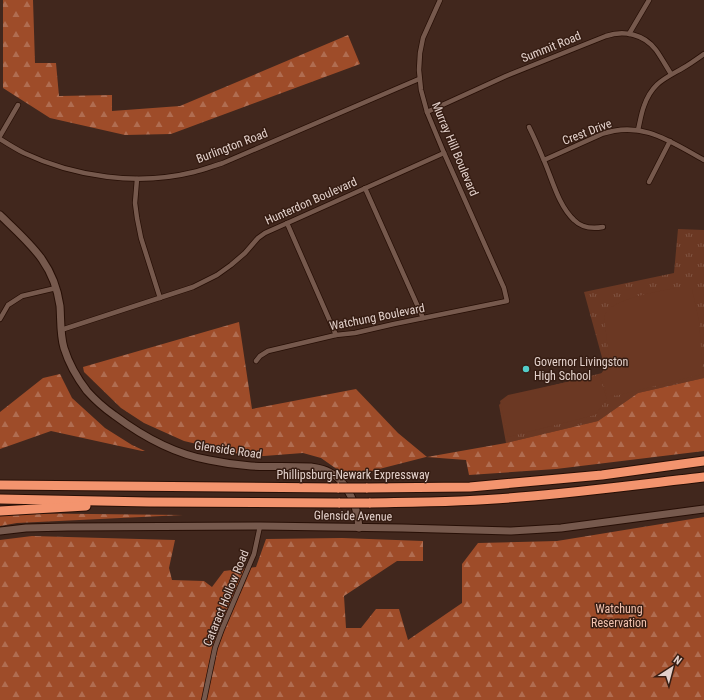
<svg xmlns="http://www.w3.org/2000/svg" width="704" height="700" font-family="'Roboto Condensed',sans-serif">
<defs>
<pattern id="grass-tufts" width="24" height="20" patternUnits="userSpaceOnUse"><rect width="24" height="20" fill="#6b3823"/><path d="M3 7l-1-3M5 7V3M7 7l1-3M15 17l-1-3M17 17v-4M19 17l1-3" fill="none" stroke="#805442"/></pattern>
<pattern id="forest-firs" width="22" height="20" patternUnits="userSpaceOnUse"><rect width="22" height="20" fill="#9e4c29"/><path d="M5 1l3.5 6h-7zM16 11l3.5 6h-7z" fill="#b06d51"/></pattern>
</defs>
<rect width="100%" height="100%" fill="#41271d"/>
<!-- grass -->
<path fill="url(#grass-tufts)" d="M678,229L704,230V378L638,393L598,421L506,443L499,405L507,397L606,372L584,292L674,273Z"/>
<!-- forest -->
<g fill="url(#forest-firs)">
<path d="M3,0H33L35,63H56L59,96L112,95V111L180,106L348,35L360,64L171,134L125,135L50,118L3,88Z"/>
<path d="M239,322L252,409L356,389L398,433L427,457L506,443L598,421L638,393L704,378V451L556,469L469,475L466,460L426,457L348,477L321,458L303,453L252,457L184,441L144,423L121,408L84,372L83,367Z"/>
<path d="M60,374L72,398L105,428L132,445L145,451H142L51,431L0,449V412L43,378Z"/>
<path d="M0,513L183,515L17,523L0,526Z"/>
<path d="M704,517V700H0V540L32,536L175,540L169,568L172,580L204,581L212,587L224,571L256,567L266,539L342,538L423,541V561H397L344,596L346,628H361L376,609H399L408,640L462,603V564L478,543L557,541Z"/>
</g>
<!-- pitch -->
<g fill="#6b3823">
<path d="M675,288H690L692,289L699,321L703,374L619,395L610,396L607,394L600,375L606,367L609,358L604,316C612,298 657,292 675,288Z"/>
<path d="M599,375L607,399L595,415L508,437L500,401L508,395Z"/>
</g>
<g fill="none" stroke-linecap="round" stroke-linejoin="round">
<!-- street casing -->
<g stroke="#270f06" stroke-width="6">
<g id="street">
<path d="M629,34L649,0"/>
<path d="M427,112L506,76L606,36C624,30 644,34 656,50C661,57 666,66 671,74"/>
<path d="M529,127C535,139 540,151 545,163C553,182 559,206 574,220C582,228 592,229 603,227"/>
<path d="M638,130C640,122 641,114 644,106C652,83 664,79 683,68C690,64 697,59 704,54"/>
<path d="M0,136L18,105"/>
<path d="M0,139C8,144 16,149 24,153C75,177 138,186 194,172C203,170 213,166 223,163L419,79"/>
<path d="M544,160L602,134C642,120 671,142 704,160"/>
<path d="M137,179L135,203L137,218L141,238L160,298"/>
<path d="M649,182L670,141"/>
<path d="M365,188L423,318"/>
<path d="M287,223L336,335"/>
<path d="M0,319L8,305L22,296L56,288"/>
<path d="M61,330L193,287L217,275L231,265L245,253L258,238L265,233L444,153"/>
<path d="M256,361L260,356L268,351L336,335L355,333L394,324L507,301L504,288L444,153L427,112L421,90L419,70L420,53L423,38L440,0"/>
<path d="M204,700L215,648L222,629L254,554L260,526"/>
</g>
</g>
<!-- secondary casing -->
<g stroke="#270f06" stroke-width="9">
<g id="secondary">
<path d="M0,215C30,244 54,263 60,306C61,320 60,335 64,348C69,364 77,378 87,391C95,400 104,408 114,415C142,436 174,454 209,460C223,463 237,465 251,466C271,467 291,466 311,467C317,468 324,469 329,472C348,481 358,508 359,528"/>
<path d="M0,531L26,528L68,527L260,526L402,528L511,531L561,528L704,509"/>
</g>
</g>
<!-- highway casing -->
<g stroke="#270f06" stroke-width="11">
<g id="highway">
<path d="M0,485L339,488"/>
<path d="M366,488L470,487L602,475L704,461"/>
<path d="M0,499L149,502L340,503"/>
<path d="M369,503C419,502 470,502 520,497C582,492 643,484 704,477"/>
<path d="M0,511L86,506"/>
</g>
</g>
<!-- street -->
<use href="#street" stroke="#76594d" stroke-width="4.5"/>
<!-- secondary -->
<use href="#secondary" stroke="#76594d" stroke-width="7"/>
<!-- highway -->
<use href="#highway" stroke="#f3946e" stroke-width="9"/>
<!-- highway-bridge casing -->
<g stroke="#270f06" stroke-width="11" stroke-linecap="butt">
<g id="highway-bridge">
<path d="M339,488H366"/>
<path d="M340,503H369"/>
</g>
</g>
<!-- highway-bridge -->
<use href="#highway-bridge" stroke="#f3946e" stroke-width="9"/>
</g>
<!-- markers -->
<circle fill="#53cdca" stroke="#361d13" stroke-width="1.5" cx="526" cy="369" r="4"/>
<g text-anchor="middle" stroke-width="3" stroke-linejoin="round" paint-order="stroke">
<!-- street labels -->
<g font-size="12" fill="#e3d1cb" stroke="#361d13">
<text transform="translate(551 47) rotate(-22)" y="4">Summit Road</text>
<text transform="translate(587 132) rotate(-21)" y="4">Crest Drive</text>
<text transform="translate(232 146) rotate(-21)" y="4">Burlington Road</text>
<text transform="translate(455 149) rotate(67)" y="4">Murray Hill Boulevard</text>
<text transform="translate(311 201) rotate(-24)" y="4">Hunterdon Boulevard</text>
<text transform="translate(377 317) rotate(-11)" y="4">Watchung Boulevard</text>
<text transform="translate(228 450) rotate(8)" y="4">Glenside Road</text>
<text x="353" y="479">Phillipsburg-Newark Expressway</text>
<text transform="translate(353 516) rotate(1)" y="4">Glenside Avenue</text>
<text transform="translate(226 598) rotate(-68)" y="4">Cataract Hollow Road</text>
</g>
<!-- poi labels -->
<g font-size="12" fill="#e3d1cb" stroke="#361d13" text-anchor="start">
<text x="534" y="366">Governor Livingston<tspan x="534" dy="14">High School</tspan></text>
</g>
<!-- park labels -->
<g font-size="12" fill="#f2c3b0" stroke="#361d13">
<text x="619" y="613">Watchung<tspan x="619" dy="14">Reservation</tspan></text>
</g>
</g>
<!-- north arrow -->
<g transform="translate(672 668) rotate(36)" stroke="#361d13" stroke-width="3" paint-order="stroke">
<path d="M0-3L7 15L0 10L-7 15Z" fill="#e3d1cb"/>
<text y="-6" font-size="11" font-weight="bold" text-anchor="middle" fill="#e3d1cb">N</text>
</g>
</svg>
